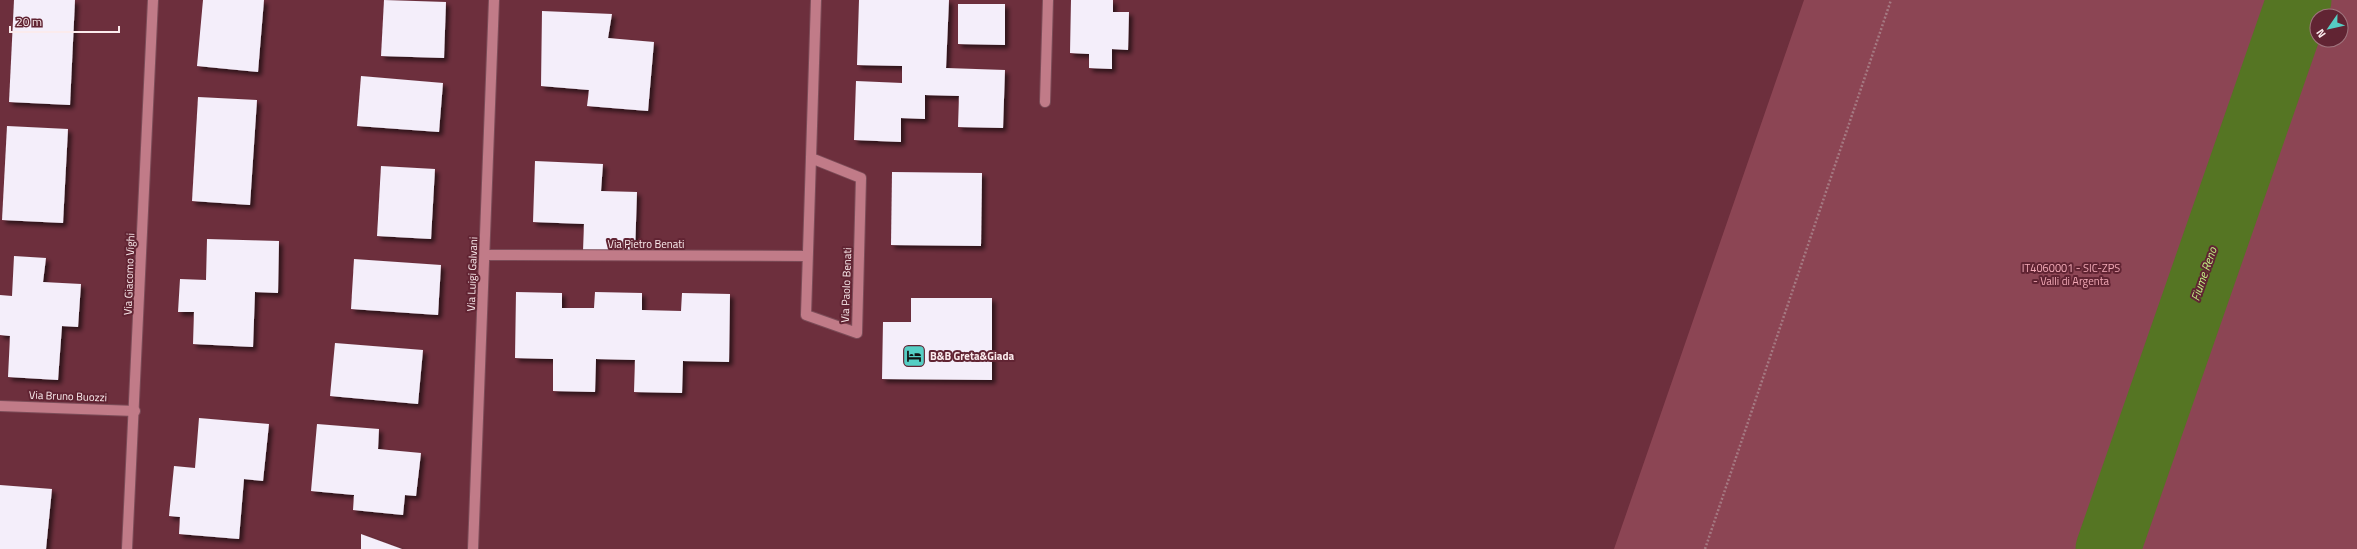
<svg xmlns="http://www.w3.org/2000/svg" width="2357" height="549" font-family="'Titillium Web',sans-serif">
<defs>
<filter id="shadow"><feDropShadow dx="3.5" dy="3.5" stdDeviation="2" flood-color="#0009"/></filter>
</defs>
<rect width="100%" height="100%" fill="#6d2f3d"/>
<!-- green -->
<path fill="#8c4554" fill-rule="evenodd" d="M1804,0H2357V549H1614ZM2317,16H2341V40H2317Z"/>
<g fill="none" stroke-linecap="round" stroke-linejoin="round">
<!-- river -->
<path stroke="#557523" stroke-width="65" d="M2108,549L2299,0"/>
</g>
<!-- building -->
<g fill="#f4eefa" filter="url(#shadow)">
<path d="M14,0H75L70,105L9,102Z"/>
<path d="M203,0H264L258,72L197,66Z"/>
<path d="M384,0L446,2L444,58L381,56Z"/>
<path d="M859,0H949L946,68L1005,70L1003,128L958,127L959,96L925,95V119L901,118V142L854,140L856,81L902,83V66L857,65Z"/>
<path d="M1071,0H1113V12H1129L1128,50L1112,49V69L1089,68V54L1070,53Z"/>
<path d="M958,4H1005V45L958,44Z"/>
<path d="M542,11L612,14L608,38L654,42L648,111L587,106L589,90L541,86Z"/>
<path d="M361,76L443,83L439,132L357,126Z"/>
<path d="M198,97L257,100L250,205L192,201Z"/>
<path d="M7,126L68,129L63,223L2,220Z"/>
<path d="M535,161L603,164L601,191L637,192L635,253L583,251L584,224L533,222Z"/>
<path d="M381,166L435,169L431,239L377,236Z"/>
<path d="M892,172L982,173L981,246L891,245Z"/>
<path d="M207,239L279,241L278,293L255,292L253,347L193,344L194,312H178L180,279L206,280Z"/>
<path d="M14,256L46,258L43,282L81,284L78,327L62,326L58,380L8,377L10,336L0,335V295L12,296Z"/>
<path d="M354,259L441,265L438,315L351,309Z"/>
<path d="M516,292L562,293V308H594L595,292L642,293V310L681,311L682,293L730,294L729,362L683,361L682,393L634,392L635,360L596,359L595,392L553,391V359L515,358Z"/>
<path d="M911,298H992V380L882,379L883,322H911Z"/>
<path d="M335,343L423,350L418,404L330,396Z"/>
<path d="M199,418L269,424L263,481L244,479L239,539L179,534L180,517L169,516L174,466L195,468Z"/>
<path d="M317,424L379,429L378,449L421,453L416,496L405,495L403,515L353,510L354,495L311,491Z"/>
<path d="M0,485L52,489L46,549H0Z"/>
<path d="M361,534L402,549H361Z"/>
</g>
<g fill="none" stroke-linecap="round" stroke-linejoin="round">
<!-- minor casing -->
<g stroke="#7c4c58" stroke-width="12">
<g id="minor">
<path d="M1045,102L1048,0"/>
<path d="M811,158L861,178L857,333L806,315L816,0"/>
<path d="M485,255L807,256"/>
<path d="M0,406L135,411"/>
<path d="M127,549L153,0"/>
<path d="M473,549L494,0"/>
</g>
</g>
<!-- path -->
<path stroke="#a57982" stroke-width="2.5" stroke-dasharray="2 2" stroke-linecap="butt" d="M1705,549L1891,0"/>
<!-- minor -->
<use href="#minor" stroke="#c17b88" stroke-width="10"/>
</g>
<!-- icons -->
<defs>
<g id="hotel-square" transform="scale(1.15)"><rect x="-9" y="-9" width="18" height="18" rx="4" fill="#55cec4" stroke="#612433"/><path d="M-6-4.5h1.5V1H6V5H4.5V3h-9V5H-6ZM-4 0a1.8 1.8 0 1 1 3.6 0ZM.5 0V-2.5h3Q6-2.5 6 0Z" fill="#111"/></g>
</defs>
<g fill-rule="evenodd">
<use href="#hotel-square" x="914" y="356"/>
</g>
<g text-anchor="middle" stroke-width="4" stroke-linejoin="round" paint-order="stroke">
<!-- street labels -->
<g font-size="11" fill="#fbebed" stroke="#612433">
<text x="646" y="248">Via Pietro Benati</text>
<text transform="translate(129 274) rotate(-88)" y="4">Via Giacomo Vighi</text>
<text transform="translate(472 274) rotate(-88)" y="4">Via Luigi Galvani</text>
<text transform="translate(846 285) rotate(-88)" y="4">Via Paolo Benati</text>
<text transform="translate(68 396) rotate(2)" y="4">Via Bruno Buozzi</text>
</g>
<!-- park labels -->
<g font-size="11" fill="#f3aab7" stroke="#612433">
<text x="2071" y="272">IT4060001 - SIC-ZPS<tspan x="2071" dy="13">- Valli di Argenta</tspan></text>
</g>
<!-- poi labels -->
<g font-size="11" font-weight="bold" fill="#fbebed" stroke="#612433" text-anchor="start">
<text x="930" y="360">B&amp;B Greta&amp;Giada</text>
</g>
<!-- water labels -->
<g font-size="12" font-style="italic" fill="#c3f185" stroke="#612433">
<text transform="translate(2204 274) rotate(-71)" y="4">Fiume Reno</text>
</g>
</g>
<!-- north arrow -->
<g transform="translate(2329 28) rotate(236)"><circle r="19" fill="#612433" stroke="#9f747d"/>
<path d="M0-3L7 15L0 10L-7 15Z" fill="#55cec4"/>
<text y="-6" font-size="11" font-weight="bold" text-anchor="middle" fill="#fbebed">N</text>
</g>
<!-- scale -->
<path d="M10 26v6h109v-6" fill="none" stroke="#fbebed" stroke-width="2"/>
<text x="16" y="26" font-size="12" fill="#fbebed" stroke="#612433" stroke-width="3" paint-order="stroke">20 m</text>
</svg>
